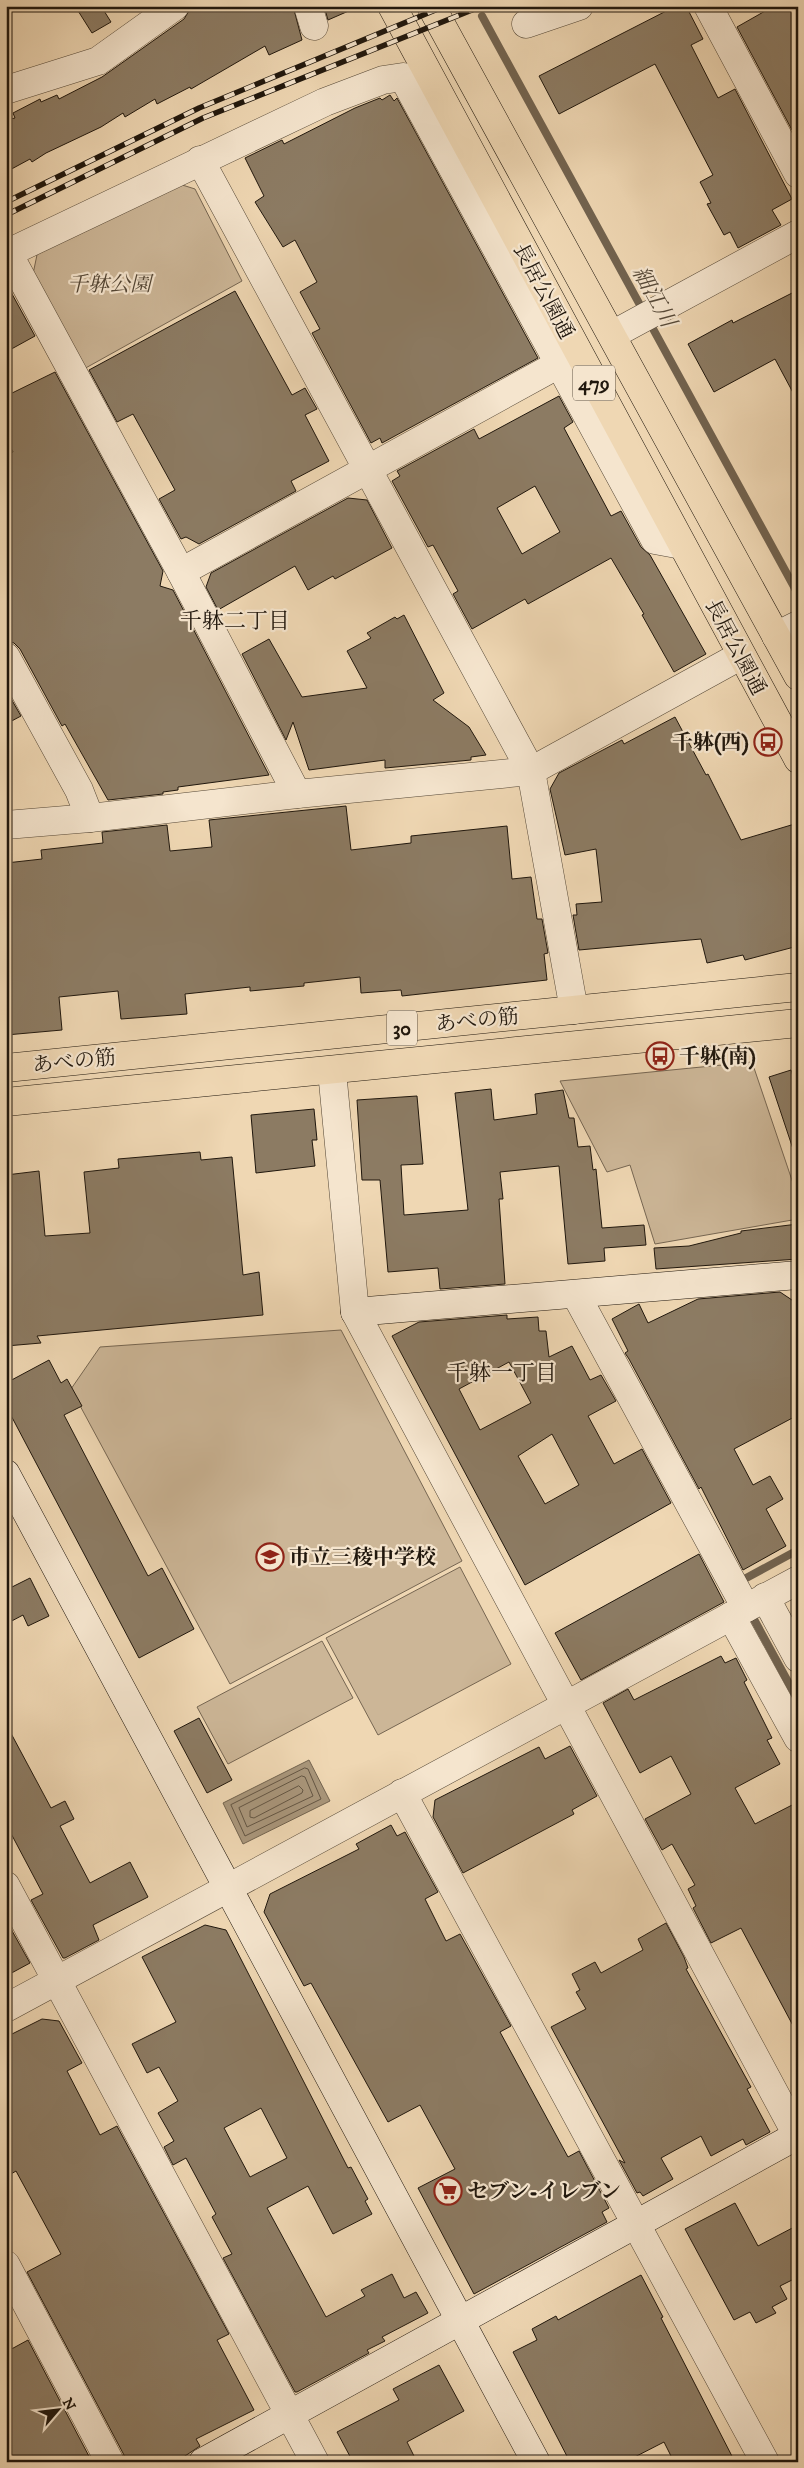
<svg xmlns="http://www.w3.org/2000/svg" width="804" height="2468" font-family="'IM FELL DW Pica','Noto Serif JP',serif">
<rect width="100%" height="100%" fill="#efd7b3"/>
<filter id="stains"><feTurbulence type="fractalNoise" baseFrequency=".004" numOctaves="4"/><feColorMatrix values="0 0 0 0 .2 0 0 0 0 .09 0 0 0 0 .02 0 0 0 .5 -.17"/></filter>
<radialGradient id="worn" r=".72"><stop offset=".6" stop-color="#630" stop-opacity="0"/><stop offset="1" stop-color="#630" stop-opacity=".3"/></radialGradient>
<!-- green -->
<g fill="#ccb697" stroke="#766652">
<path d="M176,183L195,189L242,281L82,370L33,274L38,250Z"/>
<path d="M752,1062L798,1198V1219L655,1244L630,1165L607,1172L560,1081Z"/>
<path d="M341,1330L462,1561L230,1684L71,1389L100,1347Z"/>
<path d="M460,1567L511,1664L378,1735L326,1638Z"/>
<path d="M322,1641L353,1698L228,1764L197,1707Z"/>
</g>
<!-- water -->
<path fill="#a9967b" stroke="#72634f" d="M309,1760L330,1801L243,1844L223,1803Z"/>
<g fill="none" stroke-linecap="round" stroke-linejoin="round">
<!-- shore -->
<g stroke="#645644" stroke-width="1">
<path d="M305,1768L308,1769L321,1799L245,1836L231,1805Z"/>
<path d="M302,1776L305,1777L313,1796L247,1827L239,1808Z"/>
<path d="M299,1786L303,1790L302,1793L254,1818L250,1817V1811Z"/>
</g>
<!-- stream -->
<g stroke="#72634f" stroke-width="8">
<path d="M482,16L798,594"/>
<path d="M737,1583L798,1550"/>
<path d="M750,1612L798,1700"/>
</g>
</g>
<!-- building -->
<g fill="#8c7b63" stroke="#20170d" fill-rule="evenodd">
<path d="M75,6H101L111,22L92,33Z"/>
<path d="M192,6H293L302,40L269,55L265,46L191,89L190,87L157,104L155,99L125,117L123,113L101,127L46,153L32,162L30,159L6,172V120L15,118L13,113L40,99L41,102L57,95L59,99L102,77L184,19Z"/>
<path d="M324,6H360L328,20Z"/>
<path d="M676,6H686L703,39L691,45L718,98L735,89L792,199L772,210L781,225L738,248L730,232L724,235L707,204L711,203L700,182L713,175L655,64L559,114L539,76Z"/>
<path d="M774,6H798V128L792,130L737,27Z"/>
<path d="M390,95L394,101L397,98L538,358L382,443L380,438L371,443L312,333L320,329L300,292L317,282L295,240L283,247L255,202L264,196L245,158L282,140L284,144L355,108L380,98L382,100Z"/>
<path d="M6,283L35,336L6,352Z"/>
<path d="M798,290V402L775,359L714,392L688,344L732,320L733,323Z"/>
<path d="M235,291L292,395L305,388L317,409L305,415L329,461L291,481L296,491L199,544L186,537L181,539L159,499L175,490L133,414L117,422L89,370Z"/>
<path d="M55,372L163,571L160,586L173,590L269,775L178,787V790L163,792V794L108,800L65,724L62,726L20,649L14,643L6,641V456L13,452L6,439V396Z"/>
<path d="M559,396L573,422L564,428L611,516L621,511L641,547L650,555L706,654L674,672L642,615L644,614L611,558L528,604L525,599L472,629L453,594L458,591L433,545L428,547L392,481L400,476L397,471L474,429L479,439ZM535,486L560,532L522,554L497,508Z"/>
<path d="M348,498L367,500L392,548L335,579L333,576L308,590L295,566L218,610L206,587L211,573Z"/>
<path d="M404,615L444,693L433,700L469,727L486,755L471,757V760L385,768V760L309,770L293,722L286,740L242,654L269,639L302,697L367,688L347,651L371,638L367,633L395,617L397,619Z"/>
<path d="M6,690L21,716L6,724Z"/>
<path d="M675,717L706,775L708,774L741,840L798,823V946L745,960L743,955L707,963L701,939L579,950L573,915H577L576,904L602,902L596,849L565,855L550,789L559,773L622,740L624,744Z"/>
<path d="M346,806L351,850L411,843V836L507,826L512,879L531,877L537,919H542L548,953L544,954L547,980L402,996L401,990L361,993L360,977L304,983V986L250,991V987L185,994L187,1014L121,1019L118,991L59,997L62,1030L6,1035V863L42,859L41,850L103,843L102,832L167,825L170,851L212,847L209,820Z"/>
<path d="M791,1070L798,1092V1151L794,1152L769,1077Z"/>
<path d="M491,1089L494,1120L537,1114L535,1094L563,1090L569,1118H574L578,1147L590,1146L593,1170L596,1169L602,1228L644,1225L646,1245L604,1248L605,1261L568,1264L559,1166L500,1172L503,1199H499L505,1284L440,1289L438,1268L388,1272L380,1180H362L357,1100L417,1096L423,1164L401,1165L404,1215L468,1210L455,1093Z"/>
<path d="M314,1109L317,1140H312L315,1166L256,1173L251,1115Z"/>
<path d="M200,1152L201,1160L232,1157L243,1275L259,1272L263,1315L37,1336L41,1343L6,1346V1175L39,1171L45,1236L90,1233L84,1172L119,1168L118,1159Z"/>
<path d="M798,1224V1259L656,1269L654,1248L689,1246L741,1233V1231Z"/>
<path d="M780,1292L792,1300L798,1311V1415L734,1449L753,1485L770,1476L783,1499L766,1509L786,1546L743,1570L701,1487L699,1489L629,1359L625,1353L628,1351L612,1319L639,1304L648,1323L698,1299Z"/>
<path d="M507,1315V1319L538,1317L539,1331H546L549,1357L572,1346L590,1380L601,1375L616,1401L588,1416L614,1464L642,1449L671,1503L525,1585L392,1336L419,1322ZM509,1362L531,1403L480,1430L459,1389ZM552,1434L579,1485L545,1504L518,1456Z"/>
<path d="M49,1360L61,1383L67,1379L82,1406L64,1415L148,1576L162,1568L194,1629L139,1658L6,1406V1383Z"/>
<path d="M699,1554L724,1602L581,1680L555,1633Z"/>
<path d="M30,1578L49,1616L28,1626L23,1615L6,1624V1590Z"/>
<path d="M721,1656L725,1663L736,1658L747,1680L744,1682L772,1738L767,1740L780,1764L735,1788L755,1824L798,1802V2035L741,1928L711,1943L693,1908L696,1906L688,1889L695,1885L672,1844L662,1850L645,1819L691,1794L671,1756L640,1773L603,1703L628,1689L634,1700Z"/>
<path d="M199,1718L232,1780L207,1793L174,1731Z"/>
<path d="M6,1724L51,1808L65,1801L74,1819L60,1826L90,1883L130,1862L148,1897L93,1925L99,1940L65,1958H63L31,1900L43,1894L6,1824Z"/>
<path d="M570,1746L597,1796L572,1810L574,1814L463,1873L433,1817L435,1800L539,1747L545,1759Z"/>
<path d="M391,1825L397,1836L405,1832L438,1892L425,1899L446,1941L460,1934L511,2026L500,2032L568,2157L579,2151L609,2208L602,2212L607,2222L474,2294L418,2188L455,2169L420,2105L388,2122L311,1983L304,1986L264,1912L270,1894L359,1849L356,1844Z"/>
<path d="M6,1920L30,1963L6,1976Z"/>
<path d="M666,1923L684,1957L688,1968L686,1969L751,2087L747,2089L770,2132L746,2145L743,2139L711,2156L701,2136L661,2158L673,2179L643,2196L640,2192L637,2193L619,2160L625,2163L551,2027L586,2009L576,1992L580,1990L572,1974L595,1962L601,1973L643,1950L638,1939Z"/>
<path d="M205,1925L226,1930L348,2168L351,2167L368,2199L365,2201L372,2214L333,2234L308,2186L267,2208L326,2317L365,2296L361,2290L392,2274L404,2298L416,2292L428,2313L382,2337L385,2341L367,2350L369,2353L297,2392H295L223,2258L232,2254L212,2217L216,2214L186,2158L173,2165L164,2147L174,2141L158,2113L178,2101L159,2067L147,2073L132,2044L176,2022L142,1957ZM261,2108L287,2158L250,2177L224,2128Z"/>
<path d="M42,2019L59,2021L82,2063L67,2071L100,2135L117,2126L229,2334L217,2340L254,2410L196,2439L200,2446L176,2462H125L124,2455L27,2272L61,2254L16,2171L6,2177V2037Z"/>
<path d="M735,2203L758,2246L798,2225V2277L780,2286L787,2299L772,2307L776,2313L756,2323L750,2312L734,2320L685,2229Z"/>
<path d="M641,2275L663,2317L661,2318L735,2462H674L664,2442L625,2462H570L513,2352L537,2340L532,2329L556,2316L558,2320Z"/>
<path d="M28,2340L92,2462H6V2352Z"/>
<path d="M439,2365L464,2411L407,2442L417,2462H353L337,2432L399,2400L393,2389Z"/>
</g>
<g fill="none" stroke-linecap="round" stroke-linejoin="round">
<!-- street casing -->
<g stroke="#544736" stroke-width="29">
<g id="street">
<path d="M308,6L314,26"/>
<path d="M708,6L798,174"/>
<path d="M526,24L579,6"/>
<path d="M6,90L98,61L175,6"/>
<path d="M200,160L531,771L574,1010"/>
<path d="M8,253L181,572L297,794"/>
<path d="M6,254L325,102L383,80L403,77L655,540L682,545"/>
<path d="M612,335L798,234"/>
<path d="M181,572L559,364"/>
<path d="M776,636L798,625"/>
<path d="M6,657L79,790L90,818"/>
<path d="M6,825L90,818L297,794L531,771L740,656"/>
<path d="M332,1071L355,1312L798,2137"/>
<path d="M576,1295L746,1608"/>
<path d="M765,1597L798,1658"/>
<path d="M731,1616L798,1738"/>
<path d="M402,1793L765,2462"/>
<path d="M6,1886L315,2462"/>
<path d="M6,2008L798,1580"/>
<path d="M6,2265L110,2462"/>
</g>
</g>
<!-- secondary casing -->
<g stroke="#20170d" stroke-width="29">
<g id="secondary">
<path d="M355,1312L798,1275"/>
<path d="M6,1474L536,2462"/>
<path d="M203,2462L798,2135"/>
</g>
</g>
<!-- primary casing -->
<g stroke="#20170d" stroke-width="29">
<g id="primary">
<path d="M6,1068L798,987"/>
<path d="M6,1102L798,1023"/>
</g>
</g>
<!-- highway casing -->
<g stroke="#20170d" stroke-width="29">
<g id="highway">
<path d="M392,6L798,759"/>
<path d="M431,6L798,676"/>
</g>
</g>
<!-- street -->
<use href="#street" stroke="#f5e5ce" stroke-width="28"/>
<!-- secondary -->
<use href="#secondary" stroke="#f5e5ce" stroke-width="28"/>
<!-- primary -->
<use href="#primary" stroke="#efd7b3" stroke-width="28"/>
<!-- highway -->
<use href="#highway" stroke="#efd7b3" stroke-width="28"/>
<!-- rail casing -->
<g stroke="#20170d" stroke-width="5.5">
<g id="rail">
<path d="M6,202L199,108L445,6"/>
<path d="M6,215L203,118L482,6"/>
</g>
</g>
<!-- rail -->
<use href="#rail" stroke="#f5e5ce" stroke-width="4" stroke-dasharray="11" stroke-linecap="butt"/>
</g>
<!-- icons -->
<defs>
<g id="bus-ring" transform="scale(1.4375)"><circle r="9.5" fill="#f5e5ce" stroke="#8f2418" stroke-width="1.5"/><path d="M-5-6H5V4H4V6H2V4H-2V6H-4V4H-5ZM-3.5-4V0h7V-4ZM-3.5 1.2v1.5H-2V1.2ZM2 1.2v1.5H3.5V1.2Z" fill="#8f2418"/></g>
<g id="school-ring" transform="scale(1.4375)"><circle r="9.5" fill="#f5e5ce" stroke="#8f2418" stroke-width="1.5"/><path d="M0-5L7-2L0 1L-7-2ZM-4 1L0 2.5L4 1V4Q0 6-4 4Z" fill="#8f2418"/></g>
<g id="supermarket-ring" transform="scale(1.4375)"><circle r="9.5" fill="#f5e5ce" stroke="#8f2418" stroke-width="1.5"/><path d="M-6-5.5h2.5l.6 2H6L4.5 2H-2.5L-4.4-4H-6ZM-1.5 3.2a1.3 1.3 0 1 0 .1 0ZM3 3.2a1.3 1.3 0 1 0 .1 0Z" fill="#8f2418"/></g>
</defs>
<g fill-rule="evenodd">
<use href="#bus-ring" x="768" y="742"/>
<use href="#bus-ring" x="660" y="1056"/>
<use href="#school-ring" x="270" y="1557"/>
<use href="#supermarket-ring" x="448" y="2191"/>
</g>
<g text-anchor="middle" stroke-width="4.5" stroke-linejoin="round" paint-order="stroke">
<!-- shield labels -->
<g fill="#f5e5ce" stroke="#605547" stroke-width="1">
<rect x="573" y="365.5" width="42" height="35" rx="4"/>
<rect x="387" y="1010.5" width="30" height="35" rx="4"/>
</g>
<g font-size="20" font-weight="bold" fill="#20170d">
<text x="594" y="390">479</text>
<text x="402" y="1035">30</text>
</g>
<!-- park labels -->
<g font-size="21" font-style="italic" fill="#544736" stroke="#f5e5ce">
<text x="109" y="291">千躰公園</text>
</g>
<!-- street labels -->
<g font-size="21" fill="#20170d" stroke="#f5e5ce">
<text transform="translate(544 291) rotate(62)" y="7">長居公園通</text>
<text transform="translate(736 647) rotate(62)" y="7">長居公園通</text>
<text transform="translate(477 1020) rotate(-6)" y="7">あべの筋</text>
<text transform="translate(74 1061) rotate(-6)" y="7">あべの筋</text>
</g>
<!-- poi labels -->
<g font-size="21" font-weight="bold" fill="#20170d" stroke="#f5e5ce" text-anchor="start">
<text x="749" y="749" text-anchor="end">千躰(西)</text>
<text x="679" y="1063">千躰(南)</text>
<text x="289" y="1564">市立三稜中学校</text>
<text x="467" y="2198">セブン-イレブン</text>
</g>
<!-- water labels -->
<g font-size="22" font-style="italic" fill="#574a39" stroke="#f5e5ce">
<text transform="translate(655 296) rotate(61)" y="8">細江川</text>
</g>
<!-- neighbourhood labels -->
<g font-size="22" fill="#20170d" stroke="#f5e5ce">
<text x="235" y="628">千躰二丁目</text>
<text x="502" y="1380">千躰一丁目</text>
</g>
</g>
<!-- margin -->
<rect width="804" height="2468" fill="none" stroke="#efd7b3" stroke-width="25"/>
<rect x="8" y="8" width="789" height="2453" fill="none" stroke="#20170d" stroke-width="2.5"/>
<rect x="12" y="12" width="779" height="2443" fill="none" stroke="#20170d"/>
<!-- north arrow -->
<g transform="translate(58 2410) rotate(62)" stroke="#f5e5ce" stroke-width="4" paint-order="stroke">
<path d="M0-4L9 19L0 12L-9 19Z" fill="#20170d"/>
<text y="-8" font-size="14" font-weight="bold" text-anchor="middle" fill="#20170d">N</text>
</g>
<rect width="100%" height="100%" filter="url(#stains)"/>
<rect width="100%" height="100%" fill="url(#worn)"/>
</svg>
